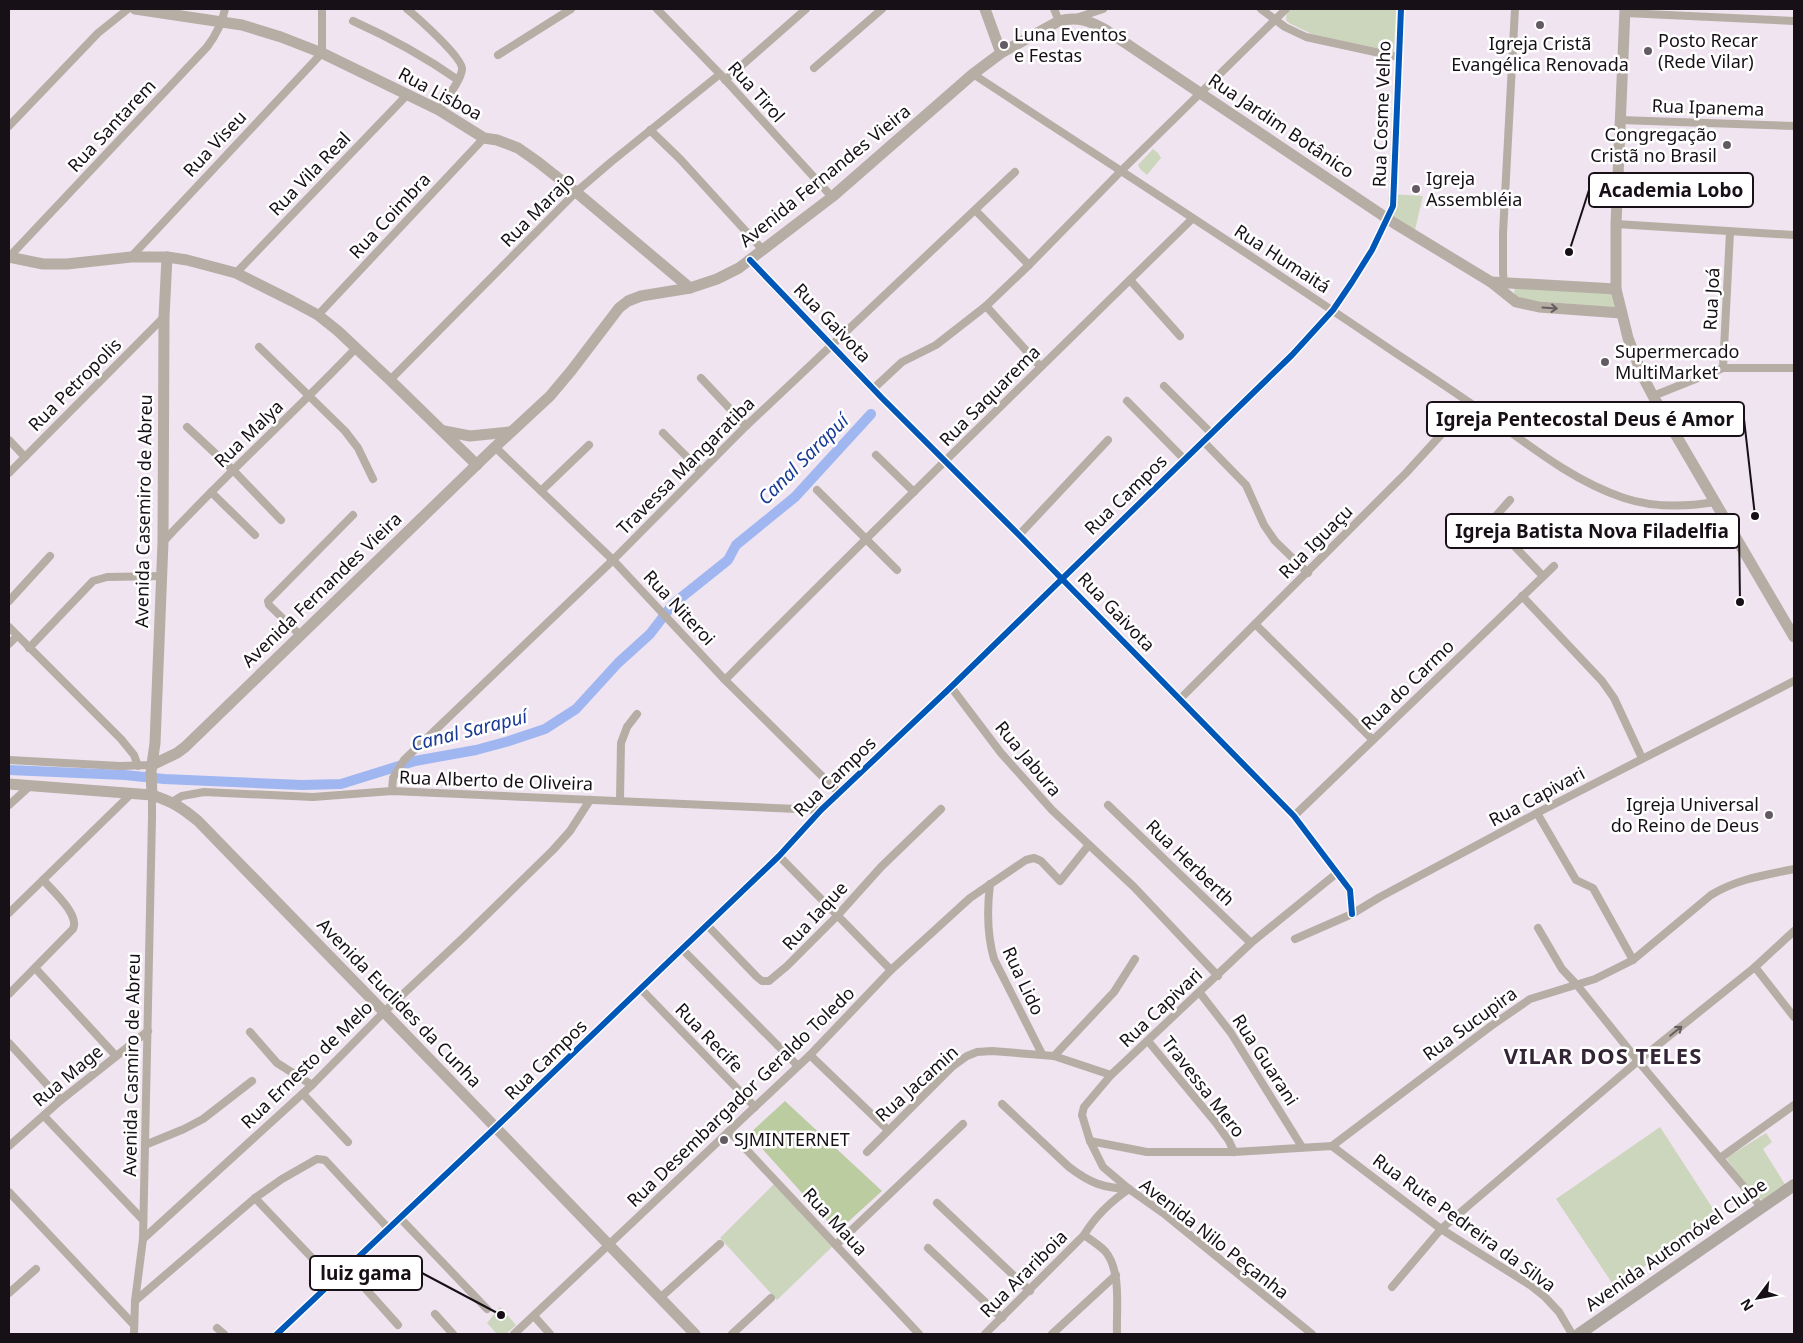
<svg xmlns="http://www.w3.org/2000/svg" width="1803" height="1343" font-family="'Noto Sans',sans-serif">
<rect width="100%" height="100%" fill="#efe4f0"/>
<!-- green -->
<g fill="#ccd6bd">
<path d="M1287,9H1396L1394,50L1391,52L1384,51L1312,34L1289,23L1286,20Z"/>
<path d="M1153,149L1158,153L1161,158L1147,175L1140,169L1138,165Z"/>
<path d="M1389,194L1423,196L1414,234C1394,223 1386,219 1389,194Z"/>
<path d="M1516,285H1611L1616,308L1524,300L1515,296L1514,291Z"/>
<path d="M1660,1127L1719,1218L1614,1286L1556,1199Z"/>
<path d="M1766,1133L1772,1142L1763,1149L1786,1186L1763,1200L1754,1197L1726,1158Z"/>
<path d="M774,1184L832,1247L777,1300L720,1238Z"/>
<path d="M500,1307L516,1325L506,1334H497L487,1323Z"/>
</g>
<!-- forest -->
<path fill="#bccca1" d="M785,1101L882,1191L837,1232L749,1134Z"/>
<g fill="none" stroke-linecap="round" stroke-linejoin="round">
<!-- canal -->
<path stroke="#9fb6f0" stroke-width="10" d="M9,770L125,775L164,779L302,785L341,784L415,761L476,750L509,741L545,729L576,709L618,663L650,634L673,604L728,560L736,545L795,497L871,414"/>
<!-- street -->
<g stroke="#b6ada5" stroke-width="8">
<path d="M407,9C418,18 463,58 462,69C462,79 444,102 439,110"/>
<path d="M657,9L720,74L832,197"/>
<path d="M1054,9L1059,21"/>
<path d="M1261,9L1285,27L1306,37L1398,57"/>
<path d="M1625,13L1794,21"/>
<path d="M1076,18L1103,9"/>
<path d="M353,21C391,38 424,56 458,80"/>
<path d="M498,55L571,9"/>
<path d="M814,68L882,9"/>
<path d="M973,74C1116,168 1259,260 1400,356C1429,375 1458,394 1487,415C1530,446 1573,481 1624,498C1654,508 1685,507 1715,502"/>
<path d="M725,80L806,9"/>
<path d="M1620,120L1794,126"/>
<path d="M9,126L98,33L128,9"/>
<path d="M650,130L680,159L763,250"/>
<path d="M975,210L1029,265"/>
<path d="M1616,224L1794,235"/>
<path d="M9,257L207,47C216,35 222,24 225,9"/>
<path d="M131,257L322,53V9"/>
<path d="M750,260L881,397L1019,535L1294,816L1350,890L1352,914"/>
<path d="M236,273L407,95"/>
<path d="M1130,280L1180,336"/>
<path d="M1504,286L1503,272V233L1515,9"/>
<path d="M986,306L1040,366"/>
<path d="M318,315L484,138"/>
<path d="M259,347L345,431L358,448L373,479"/>
<path d="M1723,368L1730,232"/>
<path d="M701,378L746,426"/>
<path d="M390,380L576,192L611,162L720,74"/>
<path d="M1164,386L1211,433"/>
<path d="M873,389L902,362L936,345L986,306L1029,265L1121,171L1286,9"/>
<path d="M1653,396L1723,368H1794"/>
<path d="M1127,401L1184,459"/>
<path d="M187,427L233,470L281,520"/>
<path d="M663,433L701,471"/>
<path d="M9,440L25,457"/>
<path d="M1203,441L1246,485L1264,525L1275,541L1308,573"/>
<path d="M495,447L613,560L725,680L839,793"/>
<path d="M876,455L914,492"/>
<path d="M9,473L164,317"/>
<path d="M817,490L897,570"/>
<path d="M541,491L589,445"/>
<path d="M211,492L255,535"/>
<path d="M1510,500L1495,517V526L1543,576"/>
<path d="M1019,535L1108,440"/>
<path d="M163,542C225,475 293,414 356,348"/>
<path d="M1522,596L1602,681L1614,698L1642,758"/>
<path d="M9,601L50,556"/>
<path d="M1255,624L1373,740"/>
<path d="M9,627L121,739L134,755L138,766"/>
<path d="M300,635L269,605L268,601L353,515"/>
<path d="M9,644L17,636"/>
<path d="M29,648L93,581L107,577L162,576"/>
<path d="M725,680C879,524 1036,372 1192,219"/>
<path d="M951,687L1001,753L1052,810L1134,887L1218,976"/>
<path d="M1180,699L1406,473L1470,403"/>
<path d="M9,760L120,766L152,765"/>
<path d="M392,791L393,778L404,760L613,560L746,426L1015,172"/>
<path d="M620,800L621,743L627,727L637,714"/>
<path d="M172,802L182,796L204,792L313,797L392,791L821,810"/>
<path d="M9,805L31,785"/>
<path d="M1108,805L1251,943"/>
<path d="M1537,813L1576,880L1593,888L1633,960"/>
<path d="M1294,816L1554,566"/>
<path d="M779,856L891,970"/>
<path d="M990,884C987,909 987,935 994,959L1042,1054"/>
<path d="M9,913L132,793"/>
<path d="M707,925L757,977L762,981H769L787,966L837,916L881,867L941,809"/>
<path d="M1538,928L1562,969L1577,985L1638,1061L1761,1207"/>
<path d="M1295,939L1352,914L1380,897L1537,813L1794,681"/>
<path d="M682,949L798,1066"/>
<path d="M1755,967L1794,1017"/>
<path d="M36,969L116,1056"/>
<path d="M641,989L755,1107"/>
<path d="M1200,993L1231,1033L1302,1147"/>
<path d="M9,994L73,929C80,915 53,891 43,880"/>
<path d="M250,1032L277,1063L312,1085"/>
<path d="M1148,1041L1216,1123L1229,1141L1234,1152"/>
<path d="M9,1043L61,1100"/>
<path d="M810,1055L888,1130"/>
<path d="M1054,1056L1114,992L1135,959"/>
<path d="M303,1094L348,1142"/>
<path d="M1002,1104L1069,1167C1090,1183 1103,1188 1129,1189"/>
<path d="M44,1116L143,1220"/>
<path d="M729,1131L919,1334"/>
<path d="M1090,1141L1147,1152H1234L1332,1146L1441,1229L1530,1285L1545,1297L1559,1312L1572,1334"/>
<path d="M145,1145L184,1129L203,1119L252,1081"/>
<path d="M9,1146L61,1100L148,1031"/>
<path d="M1332,1146L1491,1026L1530,999L1595,979L1633,960L1711,895C1737,879 1765,875 1794,869"/>
<path d="M867,1152L953,1066L967,1056L977,1052L992,1051L1054,1056L1111,1075"/>
<path d="M1720,1158L1794,1105"/>
<path d="M9,1192L134,1325"/>
<path d="M255,1198L334,1281"/>
<path d="M937,1203L1030,1291"/>
<path d="M400,1218L487,1309"/>
<path d="M1084,1235C1091,1240 1099,1245 1105,1251C1122,1271 1116,1309 1117,1334"/>
<path d="M143,1239L312,1085L384,1012L464,937L553,850L570,831L590,800"/>
<path d="M836,1245L963,1124"/>
<path d="M928,1248L1002,1318"/>
<path d="M347,1268L398,1325"/>
<path d="M1392,1287L1441,1229L1638,1061L1755,967L1794,931"/>
<path d="M9,1293L36,1269"/>
<path d="M660,1298L720,1244"/>
<path d="M135,1301L255,1198L282,1179L317,1159L325,1160L389,1229"/>
<path d="M435,1314L453,1334"/>
<path d="M534,1316L550,1334"/>
<path d="M217,1328L224,1334"/>
<path d="M134,1334L135,1301L143,1239L152,817V795"/>
<path d="M277,1334L495,1128L779,856L821,810L951,687L1292,355L1333,310L1352,282L1372,250L1393,206L1401,9"/>
<path d="M514,1334L810,1055L891,970L970,898L1026,860L1034,858L1041,861L1060,881L1088,846"/>
<path d="M732,1334L771,1298"/>
<path d="M985,1334L1084,1235C1096,1215 1110,1202 1129,1189"/>
<path d="M1052,1334L1116,1275"/>
<path d="M1312,1334L1163,1213L1129,1189L1103,1167L1090,1141L1082,1115L1084,1107L1111,1075L1251,943L1337,873"/>
</g>
<!-- secondary -->
<g stroke="#b6ada5" stroke-width="11">
<path d="M135,9L242,25L281,37L322,53L439,110L484,138L497,140L518,148L538,162L576,192L690,288"/>
<path d="M985,9L1001,53"/>
<path d="M1625,9L1616,224V289L1628,338L1643,377L1653,396L1794,637"/>
<path d="M9,257L43,264H67L131,257H167L187,260L236,273L292,301L318,315L338,331L390,380L477,465"/>
<path d="M1491,282L1616,289"/>
<path d="M444,431L470,436L510,432"/>
<path d="M152,765L177,753L185,747L495,447L550,396L571,371L619,308L628,301L641,296L690,288L717,279L739,268L832,197L973,74L1001,53L1059,21C1078,16 1090,21 1106,30L1394,223L1491,282L1516,302L1539,307L1621,313"/>
<path d="M9,784L152,795C173,802 181,807 198,821L384,1012L695,1334"/>
<path d="M152,795L151,772L155,743L163,542L164,317L167,257"/>
</g>
<!-- primary -->
<path stroke="#afa8a0" stroke-width="12" d="M1579,1334L1794,1185"/>
<!-- cycleway casing -->
<g stroke="#fff" stroke-width="9">
<g id="cycleway">
<path d="M750,260L881,397L1019,535L1294,816L1350,890L1352,914"/>
<path d="M277,1334L495,1128L779,856L821,810L951,687L1292,355L1333,310L1352,282L1372,250L1393,206L1401,9"/>
</g>
</g>
<!-- cycleway -->
<use href="#cycleway" stroke="#0057b8" stroke-width="6"/>
</g>
<!-- one-way arrows -->
<defs><path id="oneway-shaft" d="M-6 0H5M1.5-3L5.5 0L1.5 3" fill="none" stroke-width="1.6" stroke-linecap="round" stroke-linejoin="round" transform="scale(1.25)"/></defs>
<g stroke="#665e5e">
<use href="#oneway-shaft" transform="translate(1550 308) rotate(4)"/>
<use href="#oneway-shaft" transform="translate(1676 1031) rotate(-39)"/>
</g>
<!-- markers -->
<g fill="#635a63" stroke="#fff" stroke-width="2">
<circle cx="1540" cy="25" r="5"/>
<circle cx="1004" cy="45" r="5"/>
<circle cx="1648" cy="51" r="5"/>
<circle cx="1727" cy="145" r="5"/>
<circle cx="1416" cy="189" r="5"/>
<circle cx="1605" cy="362" r="5"/>
<circle cx="1769" cy="815" r="5"/>
<circle cx="724" cy="1140" r="5"/>
</g>
<g text-anchor="middle" stroke-width="5" stroke-linejoin="round" paint-order="stroke">
<!-- poi labels -->
<g font-size="18" fill="#171017" stroke="#fff" text-anchor="start">
<text x="1014" y="41">Luna Eventos<tspan x="1014" dy="21">e Festas</tspan></text>
<text x="1658" y="47">Posto Recar<tspan x="1658" dy="21">(Rede Vilar)</tspan></text>
<text x="1540" y="50" text-anchor="middle">Igreja Cristã<tspan x="1540" dy="21">Evangélica Renovada</tspan></text>
<text x="1717" y="141" text-anchor="end">Congregação<tspan x="1717" dy="21">Cristã no Brasil</tspan></text>
<text x="1426" y="185">Igreja<tspan x="1426" dy="21">Assembléia</tspan></text>
<text x="1615" y="358">Supermercado<tspan x="1615" dy="21">MultiMarket</tspan></text>
<text x="1759" y="811" text-anchor="end">Igreja Universal<tspan x="1759" dy="21">do Reino de Deus</tspan></text>
<text x="734" y="1146">SJMINTERNET</text>
</g>
<!-- street labels -->
<g font-size="18" fill="#171017" stroke="#fff">
<text transform="translate(756 92) rotate(48)" y="6">Rua Tirol</text>
<text transform="translate(440 94) rotate(28)" y="6">Rua Lisboa</text>
<text transform="translate(1708 108) rotate(2)" y="6">Rua Ipanema</text>
<text transform="translate(1382 114) rotate(-88)" y="6">Rua Cosme Velho</text>
<text transform="translate(112 126) rotate(-47)" y="6">Rua Santarem</text>
<text transform="translate(1281 126) rotate(34)" y="6">Rua Jardim Botânico</text>
<text transform="translate(215 144) rotate(-47)" y="6">Rua Viseu</text>
<text transform="translate(310 174) rotate(-46)" y="6">Rua Vila Real</text>
<text transform="translate(825 176) rotate(-39)" y="6">Avenida Fernandes Vieira</text>
<text transform="translate(538 210) rotate(-45)" y="6">Rua Marajo</text>
<text transform="translate(390 216) rotate(-47)" y="6">Rua Coimbra</text>
<text transform="translate(1282 259) rotate(33)" y="6">Rua Humaitá</text>
<text transform="translate(1712 299) rotate(-87)" y="6">Rua Joá</text>
<text transform="translate(832 323) rotate(46)" y="6">Rua Gaivota</text>
<text transform="translate(75 385) rotate(-45)" y="6">Rua Petropolis</text>
<text transform="translate(990 396) rotate(-45)" y="6">Rua Saquarema</text>
<text transform="translate(249 434) rotate(-44)" y="6">Rua Malya</text>
<text transform="translate(686 466) rotate(-45)" y="6">Travessa Mangaratiba</text>
<text transform="translate(1126 495) rotate(-44)" y="6">Rua Campos</text>
<text transform="translate(144 511) rotate(-89)" y="6">Avenida Casemiro de Abreu</text>
<text transform="translate(1316 542) rotate(-45)" y="6">Rua Iguaçu</text>
<text transform="translate(322 590) rotate(-44)" y="6">Avenida Fernandes Vieira</text>
<text transform="translate(679 608) rotate(47)" y="6">Rua Niteroi</text>
<text transform="translate(1116 612) rotate(46)" y="6">Rua Gaivota</text>
<text transform="translate(1408 685) rotate(-44)" y="6">Rua do Carmo</text>
<text transform="translate(1028 759) rotate(50)" y="6">Rua Jabura</text>
<text transform="translate(835 777) rotate(-44)" y="6">Rua Campos</text>
<text transform="translate(496 781) rotate(2)" y="6">Rua Alberto de Oliveira</text>
<text transform="translate(1537 797) rotate(-28)" y="6">Rua Capivari</text>
<text transform="translate(1190 863) rotate(44)" y="6">Rua Herberth</text>
<text transform="translate(815 916) rotate(-47)" y="6">Rua Iaque</text>
<text transform="translate(1023 981) rotate(65)" y="6">Rua Lido</text>
<text transform="translate(399 1003) rotate(46)" y="6">Avenida Euclides da Cunha</text>
<text transform="translate(1161 1008) rotate(-43)" y="6">Rua Capivari</text>
<text transform="translate(1470 1024) rotate(-36)" y="6">Rua Sucupira</text>
<text transform="translate(709 1038) rotate(46)" y="6">Rua Recife</text>
<text transform="translate(546 1060) rotate(-44)" y="6">Rua Campos</text>
<text transform="translate(1265 1060) rotate(57)" y="6">Rua Guarani</text>
<text transform="translate(132 1065) rotate(-89)" y="6">Avenida Casmiro de Abreu</text>
<text transform="translate(307 1065) rotate(-44)" y="6">Rua Ernesto de Melo</text>
<text transform="translate(68 1076) rotate(-40)" y="6">Rua Mage</text>
<text transform="translate(917 1084) rotate(-42)" y="6">Rua Jacamin</text>
<text transform="translate(1203 1087) rotate(52)" y="6">Travessa Mero</text>
<text transform="translate(741 1097) rotate(-44)" y="6">Rua Desembargador Geraldo Toledo</text>
<text transform="translate(835 1222) rotate(47)" y="6">Rua Maua</text>
<text transform="translate(1464 1223) rotate(36)" y="6">Rua Rute Pedreira da Silva</text>
<text transform="translate(1214 1239) rotate(38)" y="6">Avenida Nilo Peçanha</text>
<text transform="translate(1676 1245) rotate(-35)" y="6">Avenida Automóvel Clube</text>
<text transform="translate(1024 1274) rotate(-45)" y="6">Rua Arariboia</text>
</g>
<!-- water labels -->
<g font-size="19" font-style="italic" fill="#193b95" stroke="#fff">
<text transform="translate(803 459) rotate(-45)" y="7">Canal Sarapuí</text>
<text transform="translate(469 730) rotate(-14)" y="7">Canal Sarapuí</text>
</g>
<!-- district labels -->
<g font-size="22" font-weight="bold" letter-spacing="1" fill="#342536" stroke="#fff">
<text x="1603" y="1064">VILAR DOS TELES</text>
</g>
</g>
<!-- callouts -->
<path fill="none" stroke="#171017" stroke-width="2" d="M1569 252L1589 190M1755 516L1744 419M1740 602L1739 531M501 1315L422 1273"/>
<g fill="#171017" stroke="#fff" stroke-width="2">
<circle cx="1569" cy="252" r="5"/>
<circle cx="1755" cy="516" r="5"/>
<circle cx="1740" cy="602" r="5"/>
<circle cx="501" cy="1315" r="5"/>
</g>
<g fill="#fff" stroke="#171017" stroke-width="2">
<rect x="1589" y="173" width="164" height="34" rx="5"/>
<rect x="1427" y="402" width="317" height="34" rx="5"/>
<rect x="1446" y="514" width="293" height="34" rx="5"/>
<rect x="310" y="1256" width="112" height="34" rx="5"/>
</g>
<g font-size="19" text-anchor="middle" font-weight="bold" fill="#171017">
<text x="1671" y="197">Academia Lobo</text>
<text x="1585" y="426">Igreja Pentecostal Deus é Amor</text>
<text x="1592" y="538">Igreja Batista Nova Filadelfia</text>
<text x="366" y="1280">luiz gama</text>
</g>
<!-- border -->
<rect width="1803" height="1343" fill="none" stroke="#171017" stroke-width="20"/>
<!-- north arrow -->
<g transform="translate(1758 1298) rotate(238)" stroke="#ffffff" stroke-width="4" paint-order="stroke">
<path d="M0-4L9 19L0 12L-9 19Z" fill="#171017"/>
<text y="-8" font-size="14" font-weight="bold" text-anchor="middle" fill="#171017">N</text>
</g>
</svg>
